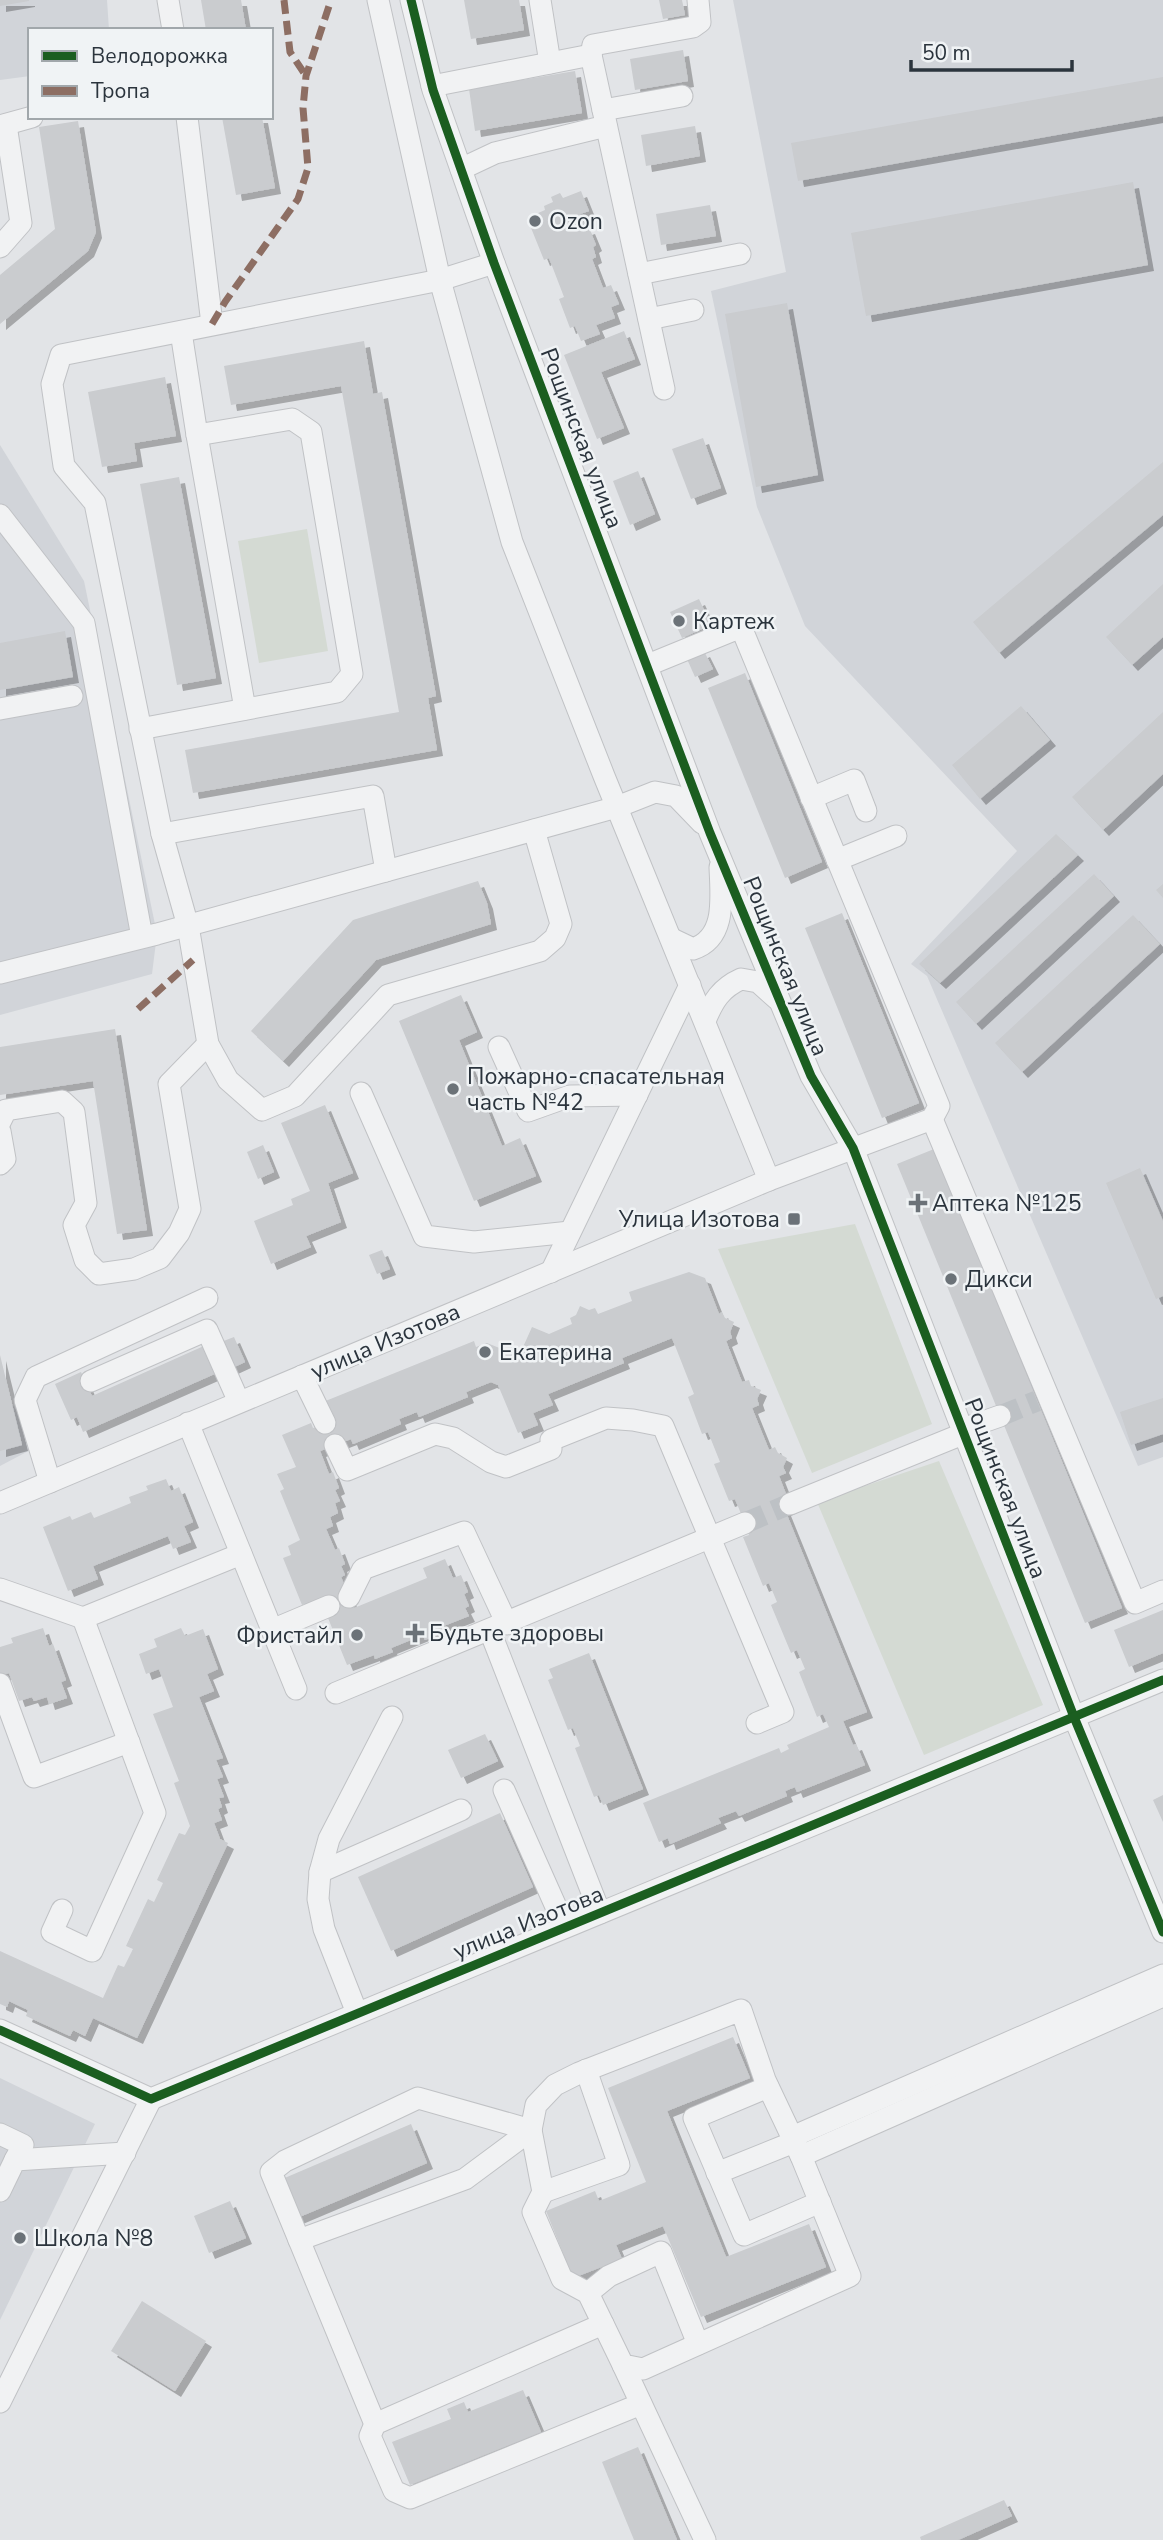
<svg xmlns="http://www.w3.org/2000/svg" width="1163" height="2540" font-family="'Nunito Sans',sans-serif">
<defs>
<filter id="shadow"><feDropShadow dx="6" dy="6" stdDeviation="0" flood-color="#0004"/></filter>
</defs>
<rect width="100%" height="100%" fill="#e2e4e7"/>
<!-- built -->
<g fill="#d1d4d9">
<path d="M0,0H107L109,30H30V76L0,80Z"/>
<path d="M733,0H1163V1457L1138,1466L927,976L911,964L1017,851L805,626L757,507L711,291L786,272Z"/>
<path d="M0,445L84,581L157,934L152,974L0,1015Z"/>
<path d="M0,1384L38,1446L0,1466Z"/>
<path d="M0,2078L95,2124L0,2320Z"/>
</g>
<!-- green -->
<g fill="#d4dad3">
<path d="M307,529L328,651L259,663L238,541Z"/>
<path d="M855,1224L932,1424L812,1473L718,1249Z"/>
<path d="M939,1461L1043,1705L924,1755L817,1502Z"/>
</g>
<!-- building -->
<g fill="#cacccf" filter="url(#shadow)">
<path d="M0,0H29V1L0,6Z"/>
<path d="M201,0H241L246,30H206Z"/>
<path d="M464,0H519L524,30L471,39Z"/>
<path d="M659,0H682L685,15L663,19Z"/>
<path d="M683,50L688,81L635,90L630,59Z"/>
<path d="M575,71L582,113L475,131L469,89Z"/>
<path d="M1163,77V116L798,181L791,143Z"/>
<path d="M222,117H262L275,188L236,195Z"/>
<path d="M78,121L96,232L88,251L0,324V275L55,229L39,127Z"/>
<path d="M695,126L700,156L646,166L641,135Z"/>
<path d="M1133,182L1148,265L866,316L851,233Z"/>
<path d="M581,191L589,211L580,214L586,229L589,228L596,245L593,247L596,257L592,259L603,288L611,285L619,304L611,307L615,318L596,325L600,334L581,341L575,326L570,328L559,299L564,297L549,258L544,260L527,218L545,210L544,206L553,202L551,197L560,193L563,198Z"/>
<path d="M710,205L716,236L661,245L656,214Z"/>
<path d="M787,303L818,475L756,487L725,314Z"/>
<path d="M624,331L635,359L601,372L624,428L597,439L564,355Z"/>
<path d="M364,341L373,394L382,392L436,696L428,698L437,750L193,793L185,750L399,712L341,386L231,405L224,366Z"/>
<path d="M165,377L176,436L134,443L137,461L102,467L88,392Z"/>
<path d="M703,438L721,488L691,499L672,449Z"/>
<path d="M1163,462V515L999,653L973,622Z"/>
<path d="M638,471L655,514L630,525L613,481Z"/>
<path d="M179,477L216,678L177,685L140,484Z"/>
<path d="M1163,584V637L1132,665L1106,637Z"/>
<path d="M699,599L711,625L682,638L670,612Z"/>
<path d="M65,631L73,677L0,690V643Z"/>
<path d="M704,651L713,669L695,677L687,659Z"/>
<path d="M745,673L822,862L785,878L708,688Z"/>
<path d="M1021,706L1050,740L980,799L952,765Z"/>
<path d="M1163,712V774L1103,830L1072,797Z"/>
<path d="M1056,834L1078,855L940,983L919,964Z"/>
<path d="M1094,874L1114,896L976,1024L956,1002Z"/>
<path d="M478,881L487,903L491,924L376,960L283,1061L251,1031L353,920Z"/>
<path d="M1163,884V898L1156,890Z"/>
<path d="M842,913L919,1103L882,1118L805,928Z"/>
<path d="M1133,915L1160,944L1022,1072L995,1043Z"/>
<path d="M461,995L477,1032L459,1040L502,1146L520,1138L536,1176L474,1201L399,1021Z"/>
<path d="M115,1029L147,1230L117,1234L93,1081L0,1095V1047Z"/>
<path d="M325,1105L353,1173L328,1183L341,1222L306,1236L311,1247L271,1264L254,1221L293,1205L291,1199L310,1191L281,1123Z"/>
<path d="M263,1145L274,1172L258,1179L247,1152Z"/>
<path d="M934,1149L1122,1608L1085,1623L897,1164Z"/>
<path d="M1140,1168L1163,1221V1296L1156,1299L1106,1183Z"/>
<path d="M382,1250L390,1269L377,1274L369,1255Z"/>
<path d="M689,1272L705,1278L719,1314L722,1312L725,1318L734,1322L730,1332L732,1338L726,1341L742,1382L749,1380L751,1386L761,1390L757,1399L759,1405L752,1408L769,1450L775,1447L778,1453L787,1458L783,1467L786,1473L779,1476L791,1507L785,1510L867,1712L843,1721L853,1745L856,1744L865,1765L797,1792L795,1787L785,1791L787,1796L739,1816L736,1811L718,1818L721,1823L670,1844L668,1838L659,1842L643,1803L779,1748L781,1753L789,1749L787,1745L829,1727L823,1714L817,1717L799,1672L805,1669L797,1650L791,1653L771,1605L777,1602L769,1583L763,1586L743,1537L749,1535L746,1526L735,1499L729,1501L714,1464L720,1462L708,1432L702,1434L688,1397L694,1394L672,1338L622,1358L624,1363L548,1394L553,1405L533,1413L538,1425L518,1433L498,1385L491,1382L466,1392L468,1397L419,1417L417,1412L399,1419L401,1424L353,1444L351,1439L320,1451L329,1474L333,1472L339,1488L335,1490L340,1501L335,1503L338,1513L330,1517L333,1526L326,1529L335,1550L339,1548L345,1564L341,1566L345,1575L341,1577L354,1608L427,1578L423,1568L445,1559L453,1578L461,1575L468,1592L464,1594L469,1606L465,1608L469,1616L441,1627L444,1632L425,1640L423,1635L391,1648L393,1652L375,1659L374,1655L347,1665L328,1618L333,1616L325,1596L302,1605L283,1558L291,1555L288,1546L300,1540L280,1491L284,1489L277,1474L296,1467L282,1435L311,1423L313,1428L331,1421L323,1402L474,1341L476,1347L487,1343L519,1356L532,1327L549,1334L572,1324L570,1318L576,1315L580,1306L589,1310L595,1308L598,1314L632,1301L629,1292Z"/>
<path d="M234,1337L245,1362L232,1368L221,1342Z"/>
<path d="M206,1345L219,1372L83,1432L77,1417L71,1420L55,1384L81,1372L92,1396Z"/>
<path d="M0,1355L22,1445L0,1451Z"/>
<path d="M1163,1398V1434L1131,1445L1120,1412Z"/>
<path d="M166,1479L171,1491L179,1487L193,1522L184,1526L191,1542L173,1549L168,1536L93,1566L98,1579L68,1591L43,1527L70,1516L72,1520L91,1512L94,1518L131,1503L129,1497L148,1490L146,1486Z"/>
<path d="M1163,1610V1653L1129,1667L1114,1630Z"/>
<path d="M43,1628L49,1646L53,1644L66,1680L61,1682L67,1698L49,1704L47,1697L34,1701L32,1697L19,1701L9,1673L0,1676V1647L13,1643L11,1638Z"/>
<path d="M181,1628L185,1636L203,1629L218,1669L207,1674L214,1691L199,1697L223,1758L216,1760L223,1777L217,1779L224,1797L219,1798L222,1807L218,1809L222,1820L214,1823L220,1839L228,1843L137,2038L93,2018L85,2036L73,2030L70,2036L26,2016L28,2010L9,2001L7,2007L0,2004V1951L103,1998L118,1965L124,1967L133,1949L126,1946L148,1899L154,1902L163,1883L157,1880L179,1833L185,1835L190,1826L174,1783L179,1781L153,1714L173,1707L159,1669L146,1674L139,1654L157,1647L154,1639Z"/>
<path d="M589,1653L643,1789L603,1805L599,1795L594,1797L575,1748L580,1746L573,1728L568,1730L548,1680L553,1678L549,1669Z"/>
<path d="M485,1734L498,1761L461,1778L448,1750Z"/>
<path d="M1163,1795V1822L1153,1800Z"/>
<path d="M500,1813L533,1887L391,1951L358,1877Z"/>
<path d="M733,2037L750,2078L667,2111L726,2257L809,2224L826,2267L701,2317L663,2226L616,2245L622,2259L573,2278L546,2211L595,2191L599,2201L646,2182L608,2088Z"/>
<path d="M411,2124L427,2163L297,2218L280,2180Z"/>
<path d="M230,2201L246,2238L209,2253L194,2216Z"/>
<path d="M142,2301L206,2341L175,2391L111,2351Z"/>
<path d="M523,2390L541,2432L410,2485L392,2442L451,2419L447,2409L464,2402L468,2412Z"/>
<path d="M638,2447L677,2540H634L602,2462Z"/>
<path d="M1004,2500L1012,2516L958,2540H921L920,2537Z"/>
</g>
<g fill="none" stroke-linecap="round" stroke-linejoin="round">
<!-- minor-tunnel -->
<g stroke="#bdc1c5" stroke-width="21" stroke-dasharray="21 10" stroke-linecap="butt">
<path d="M1000,1416L1037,1401"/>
<path d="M745,1523L790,1504"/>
</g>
<!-- minor casing -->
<g stroke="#c0c2c5" stroke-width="23">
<g id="minor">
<path d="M168,0L173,30"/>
<path d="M378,0L440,280L512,542L604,776L769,1180"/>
<path d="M411,0L433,90L494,263L710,833L811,1076L853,1148L1074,1717L1163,1932"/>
<path d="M540,0L550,63"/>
<path d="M432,86L591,55"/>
<path d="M603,110L682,96"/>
<path d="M187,117L212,324"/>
<path d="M0,126L32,117"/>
<path d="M461,169L495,153L606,126"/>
<path d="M0,247L21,223L6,125"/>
<path d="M494,263L440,280L61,355L52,384L64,466L95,503L162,834L188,926L208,1044L228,1080L262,1110L295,1096L388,995L540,951L555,938L561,924L534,830"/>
<path d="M639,274L740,254"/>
<path d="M649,319L693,310"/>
<path d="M664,389L591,55L593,45L693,27L700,22L698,0"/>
<path d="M197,435L245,709"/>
<path d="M0,515L84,623L142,937"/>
<path d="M0,709L72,696"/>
<path d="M140,729L337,692L352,674L311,432L292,419L197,435L181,332"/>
<path d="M811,798L854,780L866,811"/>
<path d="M162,834L373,796L386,871"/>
<path d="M837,860L896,836"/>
<path d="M672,939L693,949C727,938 721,897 720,867"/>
<path d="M0,973L157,934L386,871L617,807L655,792L676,796L702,823"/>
<path d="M705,1021C713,1001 721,988 741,979L758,982L777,999"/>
<path d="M499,1047L528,1111L570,1096L637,1095"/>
<path d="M361,1093L424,1236L474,1242L570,1232"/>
<path d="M932,1119L1135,1603L1163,1591"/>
<path d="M0,1122L6,1110L62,1101L74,1112L86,1203L74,1225L85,1260L99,1274L134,1269L160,1258L179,1233L190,1209L169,1084L208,1044"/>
<path d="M0,1131L5,1159L0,1164"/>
<path d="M551,1272L690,985"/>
<path d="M302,1376L325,1423"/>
<path d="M91,1381L207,1330L239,1402"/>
<path d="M188,1423L296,1689"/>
<path d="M963,1429L1000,1416"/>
<path d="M551,1440L606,1418L633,1420L663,1426L783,1712L757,1723"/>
<path d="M335,1445L347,1470L435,1434L453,1438L491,1462L506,1467L551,1449"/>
<path d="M50,1482L25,1400L36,1377L207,1298"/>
<path d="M0,1503L769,1180L932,1119L939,1106L741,627L648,665"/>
<path d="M790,1504L965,1433"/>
<path d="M0,1589L83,1618"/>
<path d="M349,1597L363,1569L464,1532L507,1624"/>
<path d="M272,1630L329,1606"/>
<path d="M490,1631L600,1913"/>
<path d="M0,1684L34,1777L129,1742"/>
<path d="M336,1693L745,1523"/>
<path d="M504,1790L565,1927"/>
<path d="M320,1872L329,1839L392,1717"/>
<path d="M62,1910L52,1932L92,1951L155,1813L83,1618L241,1554"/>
<path d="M741,2010L765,2080L801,2156L850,2276L643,2369L623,2365L588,2293L562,2279L533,2212L543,2192L531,2130L536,2105L555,2085L579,2073Z"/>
<path d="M357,2013L324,1929L318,1899L320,1872L461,1810"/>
<path d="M0,2030L151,2099L1163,1680"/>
<path d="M768,2087L694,2118L744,2235L820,2202"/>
<path d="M0,2134L23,2145L15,2160"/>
<path d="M792,2137L1163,1975"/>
<path d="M801,2156L1163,1996"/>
<path d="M717,2173L794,2142"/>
<path d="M0,2191L15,2160L125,2153"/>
<path d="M543,2192L619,2165L586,2070"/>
<path d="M299,2240L465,2179L531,2130"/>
<path d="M588,2293L609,2276L661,2252L698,2344"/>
<path d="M603,2324L375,2424L370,2436L394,2491L410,2498L641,2404"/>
<path d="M623,2365L705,2540"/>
<path d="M0,2402L151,2099"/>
<path d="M375,2424L271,2172L285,2161L418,2098L531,2130"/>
</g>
</g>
<!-- minor -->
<use href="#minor" stroke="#f1f2f3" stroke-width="21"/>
<!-- quiet -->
<g stroke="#8d6e63" stroke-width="7" stroke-dasharray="14 7" stroke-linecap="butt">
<path d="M284,0L290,52L306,76"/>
<path d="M212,324L225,302L298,199L308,168L303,108L306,76L331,0"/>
<path d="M138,1009L193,960"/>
</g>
<!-- cycleway casing -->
<g stroke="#f0f3f5" stroke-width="13">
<g id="cycleway">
<path d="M411,0L433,90L494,263L710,833L811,1076L853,1148L1074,1717L1163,1932"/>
<path d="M0,2030L151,2099L1163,1680"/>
</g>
</g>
<!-- cycleway -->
<use href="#cycleway" stroke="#1b5e20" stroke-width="9"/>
</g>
<!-- markers -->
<g fill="#6b7278" stroke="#f0f3f5" stroke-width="2.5">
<circle cx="535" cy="221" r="7"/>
<circle cx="679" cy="621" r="7"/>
<circle cx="453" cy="1089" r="7"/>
<path d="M914.5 1192.5h7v7h7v7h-7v7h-7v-7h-7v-7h7z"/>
<rect x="787" y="1212" width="14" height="14" rx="3.5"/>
<circle cx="951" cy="1279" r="7"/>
<circle cx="485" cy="1352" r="7"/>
<path d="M411.5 1622.5h7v7h7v7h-7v7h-7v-7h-7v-7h7z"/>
<circle cx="357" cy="1635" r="7"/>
<circle cx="20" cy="2238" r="7"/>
</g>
<g text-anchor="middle" stroke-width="5" stroke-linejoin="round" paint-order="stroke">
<!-- poi labels -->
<g font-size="23" fill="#2b343d" stroke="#f0f3f5" text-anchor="start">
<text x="549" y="229">Ozon</text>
<text x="693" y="629">Картеж</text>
<text x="467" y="1084">Пожарно-спасательная<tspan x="467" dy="26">часть №42</tspan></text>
<text x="932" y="1211">Аптека №125</text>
<text x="780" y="1227" text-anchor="end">Улица Изотова</text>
<text x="965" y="1287">Дикси</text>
<text x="499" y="1360">Екатерина</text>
<text x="429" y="1641">Будьте здоровы</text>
<text x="343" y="1643" text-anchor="end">Фристайл</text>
<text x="34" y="2246">Школа №8</text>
</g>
<!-- street labels -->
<g font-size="23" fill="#2b343d" stroke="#f0f3f5">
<text transform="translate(582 438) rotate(69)" y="8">Рощинская улица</text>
<text transform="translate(786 966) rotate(68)" y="8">Рощинская улица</text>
<text transform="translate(385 1341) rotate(-23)" y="8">улица Изотова</text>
<text transform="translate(1006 1488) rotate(69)" y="8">Рощинская улица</text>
<text transform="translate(528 1922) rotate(-22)" y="8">улица Изотова</text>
</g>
</g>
<!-- legend -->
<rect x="28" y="28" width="245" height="91" fill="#f0f3f5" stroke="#a1a7ab" stroke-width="2"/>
<rect x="42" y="51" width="35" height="10" fill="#1b5e20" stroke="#a1a7ab" stroke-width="2"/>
<text x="91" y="63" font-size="21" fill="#2b343d">Велодорожка</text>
<rect x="42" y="86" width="35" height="10" fill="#8d6e63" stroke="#a1a7ab" stroke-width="2"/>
<text x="91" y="98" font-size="21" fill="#2b343d">Тропа</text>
<!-- scale -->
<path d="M911 60v10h161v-10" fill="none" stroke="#2b343d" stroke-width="3.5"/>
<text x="922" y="60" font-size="21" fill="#2b343d" stroke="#f0f3f5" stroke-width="5" paint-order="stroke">50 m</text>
</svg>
